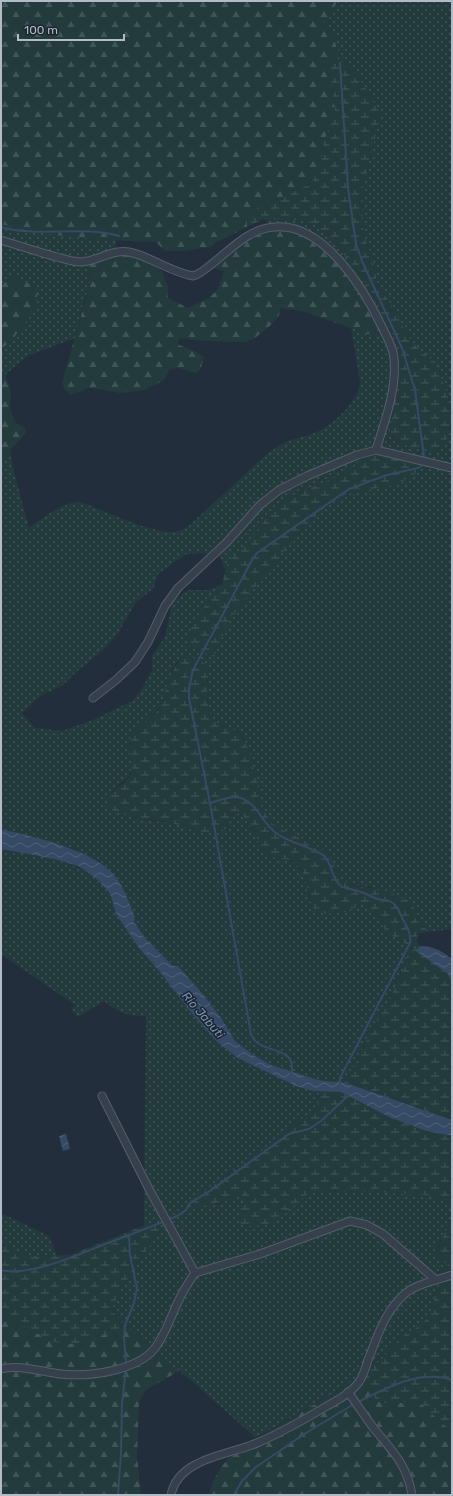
<svg xmlns="http://www.w3.org/2000/svg" width="453" height="1496" font-family="Rubik,sans-serif">
<defs>
<pattern id="grass-dots" width="8" height="8" patternUnits="userSpaceOnUse"><rect width="8" height="8" fill="#243b3d"/><path d="M2 2h.1M6 6h.1" fill="none" stroke="#415558" stroke-width="1.8" stroke-linecap="round"/></pattern>
<pattern id="forest-firs" width="22" height="20" patternUnits="userSpaceOnUse"><rect width="22" height="20" fill="#243b3d"/><path d="M5 1l3.5 6h-7zM16 11l3.5 6h-7z" fill="#415558"/></pattern>
<pattern id="wetland-marsh" width="20" height="14" patternUnits="userSpaceOnUse"><rect width="20" height="14" fill="#243b3d"/><path d="M1 5h8M5 5V1M11 12h8M15 12V8" fill="none" stroke="#415558"/></pattern>
<pattern id="water-waves" width="16" height="10" patternUnits="userSpaceOnUse"><rect width="16" height="10" fill="#354a64"/><path d="M0 5q4-4 8 0t8 0" fill="none" stroke="#506279"/></pattern>
</defs>
<rect width="100%" height="100%" fill="#222e3c"/>
<!-- grass -->
<g fill="url(#grass-dots)" fill-rule="evenodd">
<path d="M337,1H452V412L444,384L433,361L414,344L406,333L392,306L378,285L372,256L365,239L362,218L363,188L380,117L379,111L355,71L337,58L340,55L335,43L334,35L327,23Z"/>
<path d="M264,219L309,221L331,237L368,286L371,296L394,337L396,384L390,431L395,441L421,450L450,433L452,414V929L427,932L422,923L370,887L351,885L341,879L329,856L303,839L274,826L261,806L257,781L249,750L242,735L236,731L213,721C204,700 207,687 209,665L183,654L173,668L167,686L163,703L147,721L139,726L129,743L132,766L129,776L112,791L135,818L170,823L193,829L230,821L231,815C246,805 257,843 264,852C273,862 290,855 299,867C306,876 308,891 310,902L354,907L363,905L372,912L388,933L416,951L408,952L405,965L387,1005L376,1021L346,1083L318,1080L293,1073L271,1065L252,1054L235,1041L222,1019L202,993L146,939L134,922L120,882L74,849L1,829V461H5L10,450L13,468L29,528C41,519 57,507 71,503C82,500 93,508 103,511C123,519 152,532 173,532C180,532 185,528 190,525L269,452C274,450 278,446 282,444C293,438 306,437 317,432C333,425 360,400 360,382L351,327L374,336V318L360,300ZM365,454L420,464L419,469L412,476L398,484L346,494L330,503L310,521L297,538L281,554L227,622L214,657L187,645L193,621L222,585L208,590H189L183,593L172,603L165,637L152,656V670L143,687L134,700L93,720L62,731L35,728L22,713L40,696L63,685L76,672L102,651L118,633L136,602L153,589L158,574L186,554L200,553L219,555L225,569L227,562L248,542L276,505L289,497L334,478L354,467Z"/>
<path d="M1,224L38,232L116,240V254L89,271L90,284L83,304L75,338L27,356L5,375V373H1V349L10,342L38,288L14,277L7,280L1,287Z"/>
<path d="M1,849L54,859L78,867L98,880L110,893L116,914L139,948L160,972L189,1010L217,1042L313,1091H320L318,1104L313,1112L288,1127L271,1148L263,1150L193,1199L195,1211L208,1205L219,1204L240,1194L245,1197L243,1205L240,1211L246,1226C254,1225 265,1226 272,1222C283,1216 300,1201 309,1191L371,1192L426,1195L452,1204L451,1223L437,1247L451,1268L441,1271L432,1308L423,1324L401,1337L381,1360L361,1377L356,1378L342,1388L256,1438L193,1382L147,1346L111,1311L121,1289L161,1229L150,1223L144,1226L146,1016C127,1016 119,1013 104,1001L78,1017L71,1010L75,1005L1,954Z"/>
<path d="M1,1213L49,1236L57,1255L27,1256L1,1243Z"/>
</g>
<!-- forest -->
<g fill="url(#forest-firs)">
<path d="M1,1H337L327,23L334,35L335,43L340,55L337,58L331,60L335,111L323,145L321,163L312,183L278,199L264,203L255,217L247,220V227L215,243L212,247L183,251H165L156,242C106,241 49,237 1,224Z"/>
<path d="M272,230H292L318,245L342,269L360,300L374,318L378,332L374,336L302,311L280,308L279,315L272,324L255,338L245,342L203,341L180,338L177,344L196,352L204,357L201,368L197,373L177,368L170,369L164,380L145,390L120,393L100,389L86,388L82,391L71,395L65,390L62,383L90,284L89,264L95,258L127,254L139,256L161,270L168,286V298L188,308L209,298L218,289L224,271L209,267L247,235Z"/>
<path d="M14,277C21,281 33,283 38,288L35,311L10,342L1,349V287L7,280Z"/>
<path d="M1,373H5L11,392L10,408L13,417L15,422L26,429V433L10,450L5,462L1,461Z"/>
<path d="M1,1311L13,1323L24,1326L46,1338L66,1344H88L98,1336L117,1333L123,1323L147,1346L179,1371L146,1390L139,1402L137,1456L141,1495H1Z"/>
<path d="M358,1373L370,1393L394,1404L411,1401L421,1404L452,1432V1495H209C213,1477 222,1465 234,1452L342,1388L356,1378Z"/>
</g>
<!-- wetland -->
<g fill="url(#wetland-marsh)">
<path d="M337,58L355,71L379,111L380,117L363,188L362,218L365,239L372,256L378,285L392,306L406,333L414,344L433,361L444,384L452,412L450,433L443,445L435,451L421,450L404,445L395,440L390,431L396,384L394,337L371,296L368,286L363,280L331,237L309,221L264,219L247,227V220L254,217L257,208L264,203L278,199L312,183L321,163L323,145L335,111L331,77V59Z"/>
<path d="M372,451L420,464V469L412,476L398,484L346,494L330,503L310,521L297,538L281,554L228,622L214,657L187,645L193,621L222,585L227,562L248,542L276,505L289,497L334,478L354,467L365,454Z"/>
<path d="M183,654L209,665C207,687 204,700 213,721L236,731L241,735L249,750L257,781L261,806L274,826L319,847L329,855L341,879L350,885L385,891L407,900L415,909L427,932L418,934L417,941L420,946L417,951L448,974L452,983V1120L346,1083L376,1021L387,1005L405,965L408,952L416,950L388,933L372,912L363,905H360L345,912L327,914L315,911C307,897 308,880 300,867C291,855 274,862 264,852C257,843 247,805 231,814L230,821L226,829C222,830 217,832 213,833C199,833 184,826 171,823C148,818 132,819 110,809C105,786 123,790 130,775C136,761 124,745 133,732C137,727 142,725 147,721C152,717 160,708 163,702C165,697 165,692 166,687C170,675 176,665 183,654Z"/>
<path d="M320,1091L341,1092L389,1117L426,1131L452,1136V1204L426,1195L371,1192L309,1191C301,1200 282,1217 272,1222C264,1226 249,1227 241,1224L238,1218L245,1197L240,1194L224,1202L208,1205L196,1211L192,1203L193,1199L263,1150L271,1147L288,1127L313,1112L318,1104Z"/>
<path d="M452,1214V1432L421,1404L411,1401L394,1404L379,1402L370,1393L361,1377L381,1360L401,1337L423,1324L432,1308L441,1271L451,1268L437,1256C438,1241 449,1229 452,1214Z"/>
<path d="M150,1223L161,1229L121,1289L111,1311L123,1323L117,1333L99,1336L88,1344H66L51,1341L24,1326L13,1323L1,1311V1243L28,1256L70,1255Z"/>
</g>
<!-- water -->
<g fill="url(#water-waves)">
<path d="M1,829C36,838 101,850 120,883C126,893 130,906 135,917L134,922L146,939L173,966H178L202,993L222,1019L235,1041L252,1054L271,1065L318,1080L346,1083L452,1120V1136L426,1131L389,1117L341,1092L313,1091L296,1086L238,1058L217,1042L189,1010L160,972L139,948L116,914L110,893L98,880L78,866L54,859L1,849Z"/>
<path d="M420,946C433,946 442,951 452,959V983L448,974L416,951Z"/>
<path d="M66,1134L70,1149L63,1151L59,1136Z"/>
</g>
<g fill="none" stroke-linecap="round" stroke-linejoin="round">
<!-- stream -->
<g stroke="#354a64" stroke-width="2">
<path d="M1,227C39,238 81,225 119,236"/>
<path d="M210,803C218,801 228,796 237,797C257,801 261,822 276,833C288,843 317,848 325,857C332,864 332,880 341,886C345,889 353,889 358,891C365,893 371,897 378,899C383,901 390,899 394,904C398,908 401,915 403,920C408,927 411,934 410,943L340,1078V1084"/>
<path d="M291,1075C299,1043 258,1056 251,1034L210,803L189,698V688L193,670L252,560L257,553L349,489L387,475L418,468L423,465L424,457L415,390L402,348L362,261L356,244L348,188L340,63"/>
<path d="M1,1270C33,1277 83,1252 113,1241C135,1233 156,1225 177,1216L186,1210L190,1203L210,1191L289,1134L309,1129L321,1121L349,1095"/>
<path d="M126,1364L124,1338L125,1325L134,1303L137,1288L130,1255L129,1235"/>
<path d="M358,1402C386,1388 420,1369 452,1380"/>
<path d="M118,1495L121,1453L122,1403L126,1368"/>
<path d="M234,1495L242,1481L256,1467L306,1433L354,1404"/>
</g>
<!-- minor casing -->
<g stroke="#545e6a" stroke-width="9">
<g id="minor">
<path d="M1,240C20,246 38,252 57,257C65,259 73,262 81,262C98,261 112,249 129,252C152,257 170,272 193,276C200,274 207,268 213,263C231,249 250,228 275,227C324,223 364,289 382,327C387,337 393,347 394,358C397,390 385,420 376,450"/>
<path d="M93,698L116,680L135,662L148,642L165,606L178,588L226,543L260,505L279,490L307,476L357,455L376,450L452,468"/>
<path d="M102,1096L150,1191L195,1273L260,1254L350,1221L367,1225L383,1234L436,1280"/>
<path d="M1,1369C18,1364 43,1372 61,1374C89,1377 137,1371 155,1348C165,1335 170,1319 177,1304C182,1293 188,1283 195,1273"/>
<path d="M348,1392C356,1403 364,1415 372,1426C391,1450 407,1463 412,1495"/>
<path d="M171,1495C178,1458 229,1455 257,1443C281,1433 305,1419 327,1406C338,1400 351,1393 359,1382C363,1376 366,1367 368,1360C378,1335 385,1310 407,1292C419,1283 438,1280 452,1275"/>
</g>
</g>
<!-- minor -->
<use href="#minor" stroke="#36404c" stroke-width="7"/>
</g>
<g text-anchor="middle" stroke-width="3" stroke-linejoin="round" paint-order="stroke">
<!-- water labels -->
<g font-size="12" font-style="italic" fill="#7992b1" stroke="#1b2531">
<text transform="translate(203 1015) rotate(49)" y="4">Rio Jabuti</text>
</g>
</g>
<!-- border -->
<rect width="453" height="1496" fill="none" stroke="#b2bbc8" stroke-width="4"/>
<!-- scale -->
<path d="M18 34v6h106v-6" fill="none" stroke="#b2bbc8" stroke-width="2"/>
<text x="24" y="34" font-size="12" fill="#b2bbc8" stroke="#1b2531" stroke-width="3" paint-order="stroke">100 m</text>
</svg>
